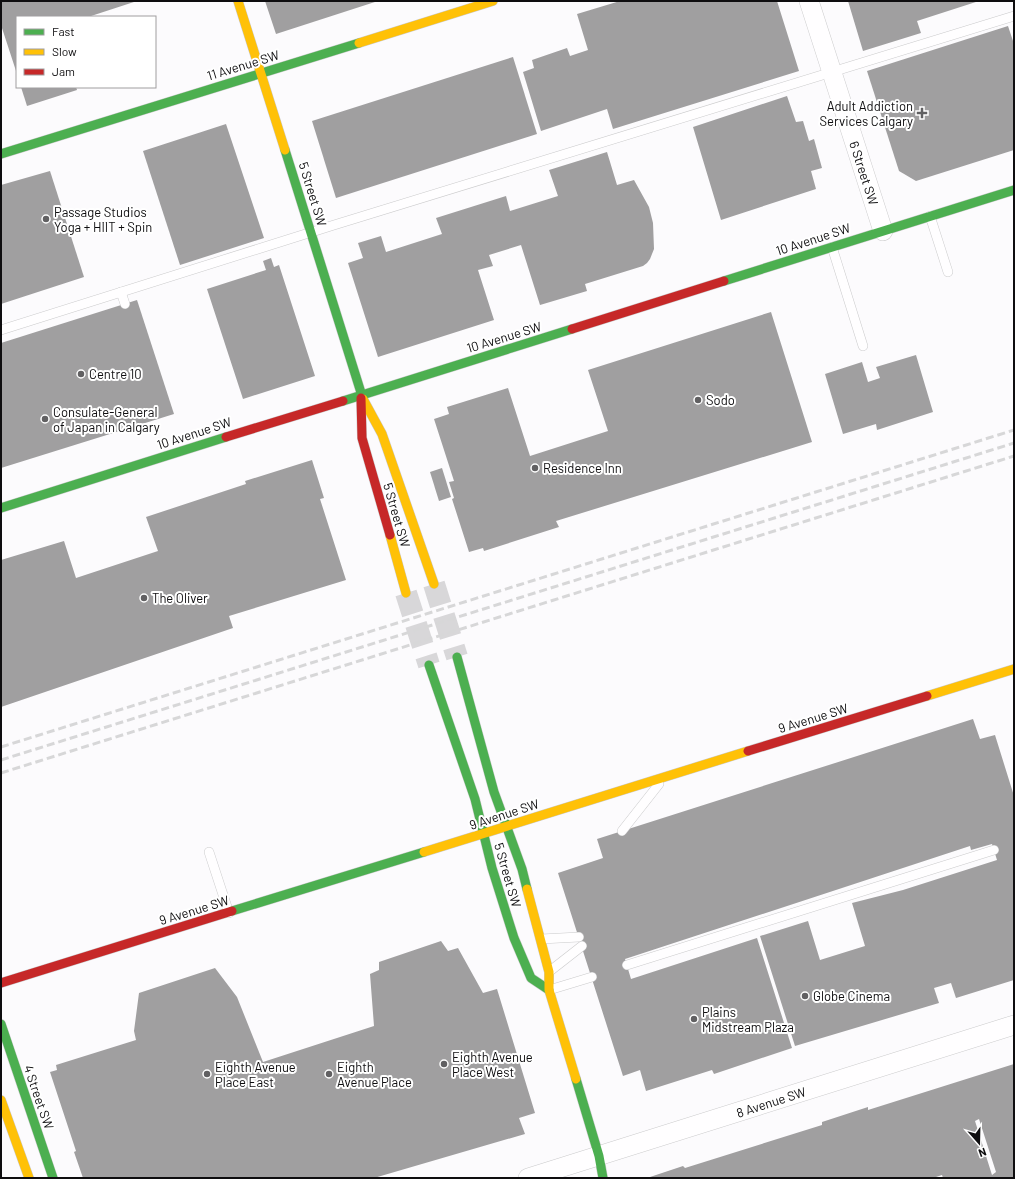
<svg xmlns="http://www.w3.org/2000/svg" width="1015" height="1179" viewBox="0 0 1015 1179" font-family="Barlow,sans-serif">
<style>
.building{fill:#a09fa0;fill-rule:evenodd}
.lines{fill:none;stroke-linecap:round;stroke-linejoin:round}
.secondary-tunnel{stroke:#d8d7d9;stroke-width:22;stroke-dasharray:22 11;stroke-linecap:butt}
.lane-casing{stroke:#cbcbcc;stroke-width:10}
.street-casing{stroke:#cbcbcc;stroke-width:20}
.fast-casing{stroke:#cbcbcc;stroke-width:10}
.slow-casing{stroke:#cbcbcc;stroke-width:10}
.jam-casing{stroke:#cbcbcc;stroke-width:10}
.lane{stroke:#fffeff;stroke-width:9}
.street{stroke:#fffeff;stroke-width:19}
.fast{stroke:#4caf50;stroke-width:9}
.slow{stroke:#ffc107;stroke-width:9}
.jam{stroke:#c62828;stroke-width:9}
.rail{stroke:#d7d7d8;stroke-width:3;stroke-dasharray:8 4;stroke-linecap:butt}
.poi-dot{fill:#616062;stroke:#fff;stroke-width:1.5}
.labels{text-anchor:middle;stroke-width:4;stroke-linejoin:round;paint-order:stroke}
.street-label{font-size:13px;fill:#0e0d0f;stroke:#fff}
.poi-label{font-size:13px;fill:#0e0d0f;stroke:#fff;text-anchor:start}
</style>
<rect width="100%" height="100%" fill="#fcfbfd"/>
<g class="building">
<path d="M 1,1 L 137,1 L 88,17 L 17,17 L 17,74 L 1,25 Z"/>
<path d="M 265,1 L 378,1 L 276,34 Z"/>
<path d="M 620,1 L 777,1 L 799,71 L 613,129 L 607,109 L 541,131 L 523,72 L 534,68 L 532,60 L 567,48 L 570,56 L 588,50 L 577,14 Z"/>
<path d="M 848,1 L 979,1 L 917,21 L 921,33 L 863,51 Z"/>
<path d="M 1008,26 L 1014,44 L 1014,150 L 916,181 L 899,171 L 867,71 Z"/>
<path d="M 513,57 L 537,134 L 336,198 L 312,121 Z"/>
<path d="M 21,87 L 76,87 L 77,90 L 27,106 Z"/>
<path d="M 787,96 L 796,122 L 803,121 L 809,141 L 814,139 L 822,168 L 811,171 L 816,189 L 721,220 L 693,127 Z"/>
<path d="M 226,124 L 264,238 L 180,265 L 143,151 Z"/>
<path d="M 607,152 L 617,185 L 634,180 L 649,207 L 653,223 L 654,249 L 650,259 L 647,263 L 643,266 L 585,284 L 587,291 L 540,305 L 521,245 L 489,255 L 493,266 L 478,270 L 494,320 L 378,357 L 348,263 L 363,258 L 358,243 L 381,236 L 386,252 L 442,234 L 436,218 L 506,196 L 510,211 L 558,196 L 549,170 Z"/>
<path d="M 50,171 L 84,277 L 1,304 L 1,185 Z"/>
<path d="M 271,258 L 274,267 L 279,265 L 315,376 L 243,399 L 207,289 L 266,270 L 263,261 Z"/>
<path d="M 137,300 L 174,414 L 1,468 L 1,343 Z"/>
<path d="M 771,312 L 812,442 L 556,521 L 559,527 L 484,551 L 483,548 L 469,552 L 452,499 L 454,498 L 449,482 L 454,481 L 434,419 L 449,414 L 447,407 L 508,388 L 530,456 L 608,431 L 588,370 Z"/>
<path d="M 916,355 L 933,412 L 877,430 L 876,424 L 843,434 L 825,374 L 862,362 L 868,382 L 880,378 L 876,367 Z"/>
<path d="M 312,460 L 324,498 L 320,499 L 346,580 L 229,616 L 233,628 L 1,707 L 1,560 L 64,541 L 76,578 L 158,551 L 146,517 L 246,484 L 245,481 Z"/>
<path d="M 442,468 L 451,497 L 439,501 L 430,472 Z"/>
<path d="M 973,719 L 980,739 L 995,735 L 1014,796 L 1014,980 L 956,998 L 951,983 L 934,988 L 939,1003 L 795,1046 L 760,936 L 808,921 L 820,960 L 865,946 L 852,903 L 903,890 L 997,860 L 992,844 L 971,850 L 970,846 L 625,959 L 631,979 L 757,938 L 792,1048 L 714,1074 L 712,1070 L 646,1091 L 640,1070 L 623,1076 L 558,873 L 603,858 L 597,839 Z"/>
<path d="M 441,941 L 448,951 L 458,948 L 483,993 L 497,989 L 535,1113 L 519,1118 L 525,1134 L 374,1178 L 83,1178 L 74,1152 L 76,1151 L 50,1072 L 57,1070 L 56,1065 L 136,1040 L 134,1031 L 139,993 L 215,968 L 237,997 L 263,1062 L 374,1026 L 370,974 L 379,970 L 379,962 Z"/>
<path d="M 1014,1064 L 1014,1178 L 943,1178 L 942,1175 L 933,1178 L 647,1178 L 683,1166 L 685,1168 L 822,1125 L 822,1122 L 868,1107 L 868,1110 ZM 979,1119 L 996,1172 L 992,1175 L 975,1121 Z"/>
</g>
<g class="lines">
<g class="secondary-tunnel">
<path d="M 434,584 L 457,657"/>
<path d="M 406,593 L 429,665"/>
</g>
<g class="lane-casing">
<g id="lane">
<path d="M 930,216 L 948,272"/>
<path d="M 832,247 L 863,346"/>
<path d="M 121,292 L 125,304"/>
<path d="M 1,330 L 334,225 L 1014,16"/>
<path d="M 622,831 L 659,784"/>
<path d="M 209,852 L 229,913"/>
<path d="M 541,939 L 579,937"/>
<path d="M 627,965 L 994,850"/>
<path d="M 550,971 L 582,946"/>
<path d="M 549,990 L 592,977"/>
</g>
</g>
<g class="street-casing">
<g id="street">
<path d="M 809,1 L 883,231"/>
<path d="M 528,1178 L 1014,1025"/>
</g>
</g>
<g class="fast-casing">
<g id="fast">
<path d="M 285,150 L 363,399"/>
<path d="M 1,154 L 359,43"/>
<path d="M 724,281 L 1014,190"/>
<path d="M 343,401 L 572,329"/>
<path d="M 1,508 L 226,437"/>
<path d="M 457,657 L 494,792 L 522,869 L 527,889"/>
<path d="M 429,665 L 475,799 L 492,868 L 514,938 L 531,978 L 549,990"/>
<path d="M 232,911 L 424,852"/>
<path d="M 1,1024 L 53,1178"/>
<path d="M 576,1079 L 599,1156 L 603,1178"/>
</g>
</g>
<g class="slow-casing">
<g id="slow">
<path d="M 238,1 L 285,150"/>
<path d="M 359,43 L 493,1"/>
<path d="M 363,399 L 382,434 L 434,584"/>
<path d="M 390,535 L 406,593"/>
<path d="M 927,696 L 1014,669"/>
<path d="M 424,852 L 748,751"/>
<path d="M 527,889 L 549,972 L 549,990 L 576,1079"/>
<path d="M 1,1100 L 29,1178"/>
</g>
</g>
<g class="jam-casing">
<g id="jam">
<path d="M 572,329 L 724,281"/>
<path d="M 361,398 L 362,438 L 390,535"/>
<path d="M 226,437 L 343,401"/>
<path d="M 748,751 L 927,696"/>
<path d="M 1,983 L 232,911"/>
</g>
</g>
<use href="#lane" class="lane"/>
<use href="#street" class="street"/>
<use href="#fast" class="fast"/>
<use href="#slow" class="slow"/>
<use href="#jam" class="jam"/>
<g class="rail">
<path d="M 1,747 L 1014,430"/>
<path d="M 1,760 L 1014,443"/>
<path d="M 1,773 L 1014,456"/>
</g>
</g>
<g class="poi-dot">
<path d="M920 107h4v4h4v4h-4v4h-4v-4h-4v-4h4z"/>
<circle cx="46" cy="219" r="4"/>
<circle cx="81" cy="374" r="4"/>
<circle cx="698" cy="400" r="4"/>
<circle cx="45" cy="419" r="4"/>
<circle cx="535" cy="468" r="4"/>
<circle cx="144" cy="598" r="4"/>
<circle cx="805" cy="996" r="4"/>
<circle cx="694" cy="1019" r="4"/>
<circle cx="444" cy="1064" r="4"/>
<circle cx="207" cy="1074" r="4"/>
<circle cx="329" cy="1074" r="4"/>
</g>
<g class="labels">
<g class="street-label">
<text transform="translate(243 65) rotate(-17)" y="5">11 Avenue SW</text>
<text transform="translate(864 173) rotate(72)" y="5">6 Street SW</text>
<text transform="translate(313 194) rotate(73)" y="5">5 Street SW</text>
<text transform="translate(813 239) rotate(-18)" y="5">10 Avenue SW</text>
<text transform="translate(504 337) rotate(-17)" y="5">10 Avenue SW</text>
<text transform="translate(194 433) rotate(-18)" y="5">10 Avenue SW</text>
<text transform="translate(397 515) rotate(74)" y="5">5 Street SW</text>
<text transform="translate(813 718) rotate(-17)" y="5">9 Avenue SW</text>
<text transform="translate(504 814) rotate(-18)" y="5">9 Avenue SW</text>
<text transform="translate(508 875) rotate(74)" y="5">5 Street SW</text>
<text transform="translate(194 910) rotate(-17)" y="5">9 Avenue SW</text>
<text transform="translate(39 1097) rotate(71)" y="5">4 Street SW</text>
<text transform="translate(771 1102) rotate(-18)" y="5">8 Avenue SW</text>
</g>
<g class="poi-label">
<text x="913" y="111" text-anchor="end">Adult Addiction<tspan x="913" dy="15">Services Calgary</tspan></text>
<text x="54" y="217">Passage Studios<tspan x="54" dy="15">Yoga + HIIT + Spin</tspan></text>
<text x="89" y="379">Centre 10</text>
<text x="706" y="405">Sodo</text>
<text x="53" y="417">Consulate-General<tspan x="53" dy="15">of Japan in Calgary</tspan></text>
<text x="543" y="473">Residence Inn</text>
<text x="152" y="603">The Oliver</text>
<text x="813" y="1001">Globe Cinema</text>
<text x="702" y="1017">Plains<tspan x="702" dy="15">Midstream Plaza</tspan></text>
<text x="452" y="1062">Eighth Avenue<tspan x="452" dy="15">Place West</tspan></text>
<text x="215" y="1072">Eighth Avenue<tspan x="215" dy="15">Place East</tspan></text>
<text x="337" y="1072">Eighth<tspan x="337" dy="15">Avenue Place</tspan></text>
</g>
</g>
<rect width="1015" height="1179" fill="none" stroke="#0e0d0f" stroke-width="4"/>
<rect x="16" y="16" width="140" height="72" fill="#ffffff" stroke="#9f9e9f"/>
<rect x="24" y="29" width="20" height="6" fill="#4caf50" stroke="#9f9e9f"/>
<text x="52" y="36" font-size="12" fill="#0e0d0f">Fast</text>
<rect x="24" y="49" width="20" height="6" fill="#ffc107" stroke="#9f9e9f"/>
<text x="52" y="56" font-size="12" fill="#0e0d0f">Slow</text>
<rect x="24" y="69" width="20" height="6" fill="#c62828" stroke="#9f9e9f"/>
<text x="52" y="76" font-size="12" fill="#0e0d0f">Jam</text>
<g transform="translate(979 1143) rotate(160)" stroke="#ffffff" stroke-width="3" paint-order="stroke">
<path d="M0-3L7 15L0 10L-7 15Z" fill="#0e0d0f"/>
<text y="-6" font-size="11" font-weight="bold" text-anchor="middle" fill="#0e0d0f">N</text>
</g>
</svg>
